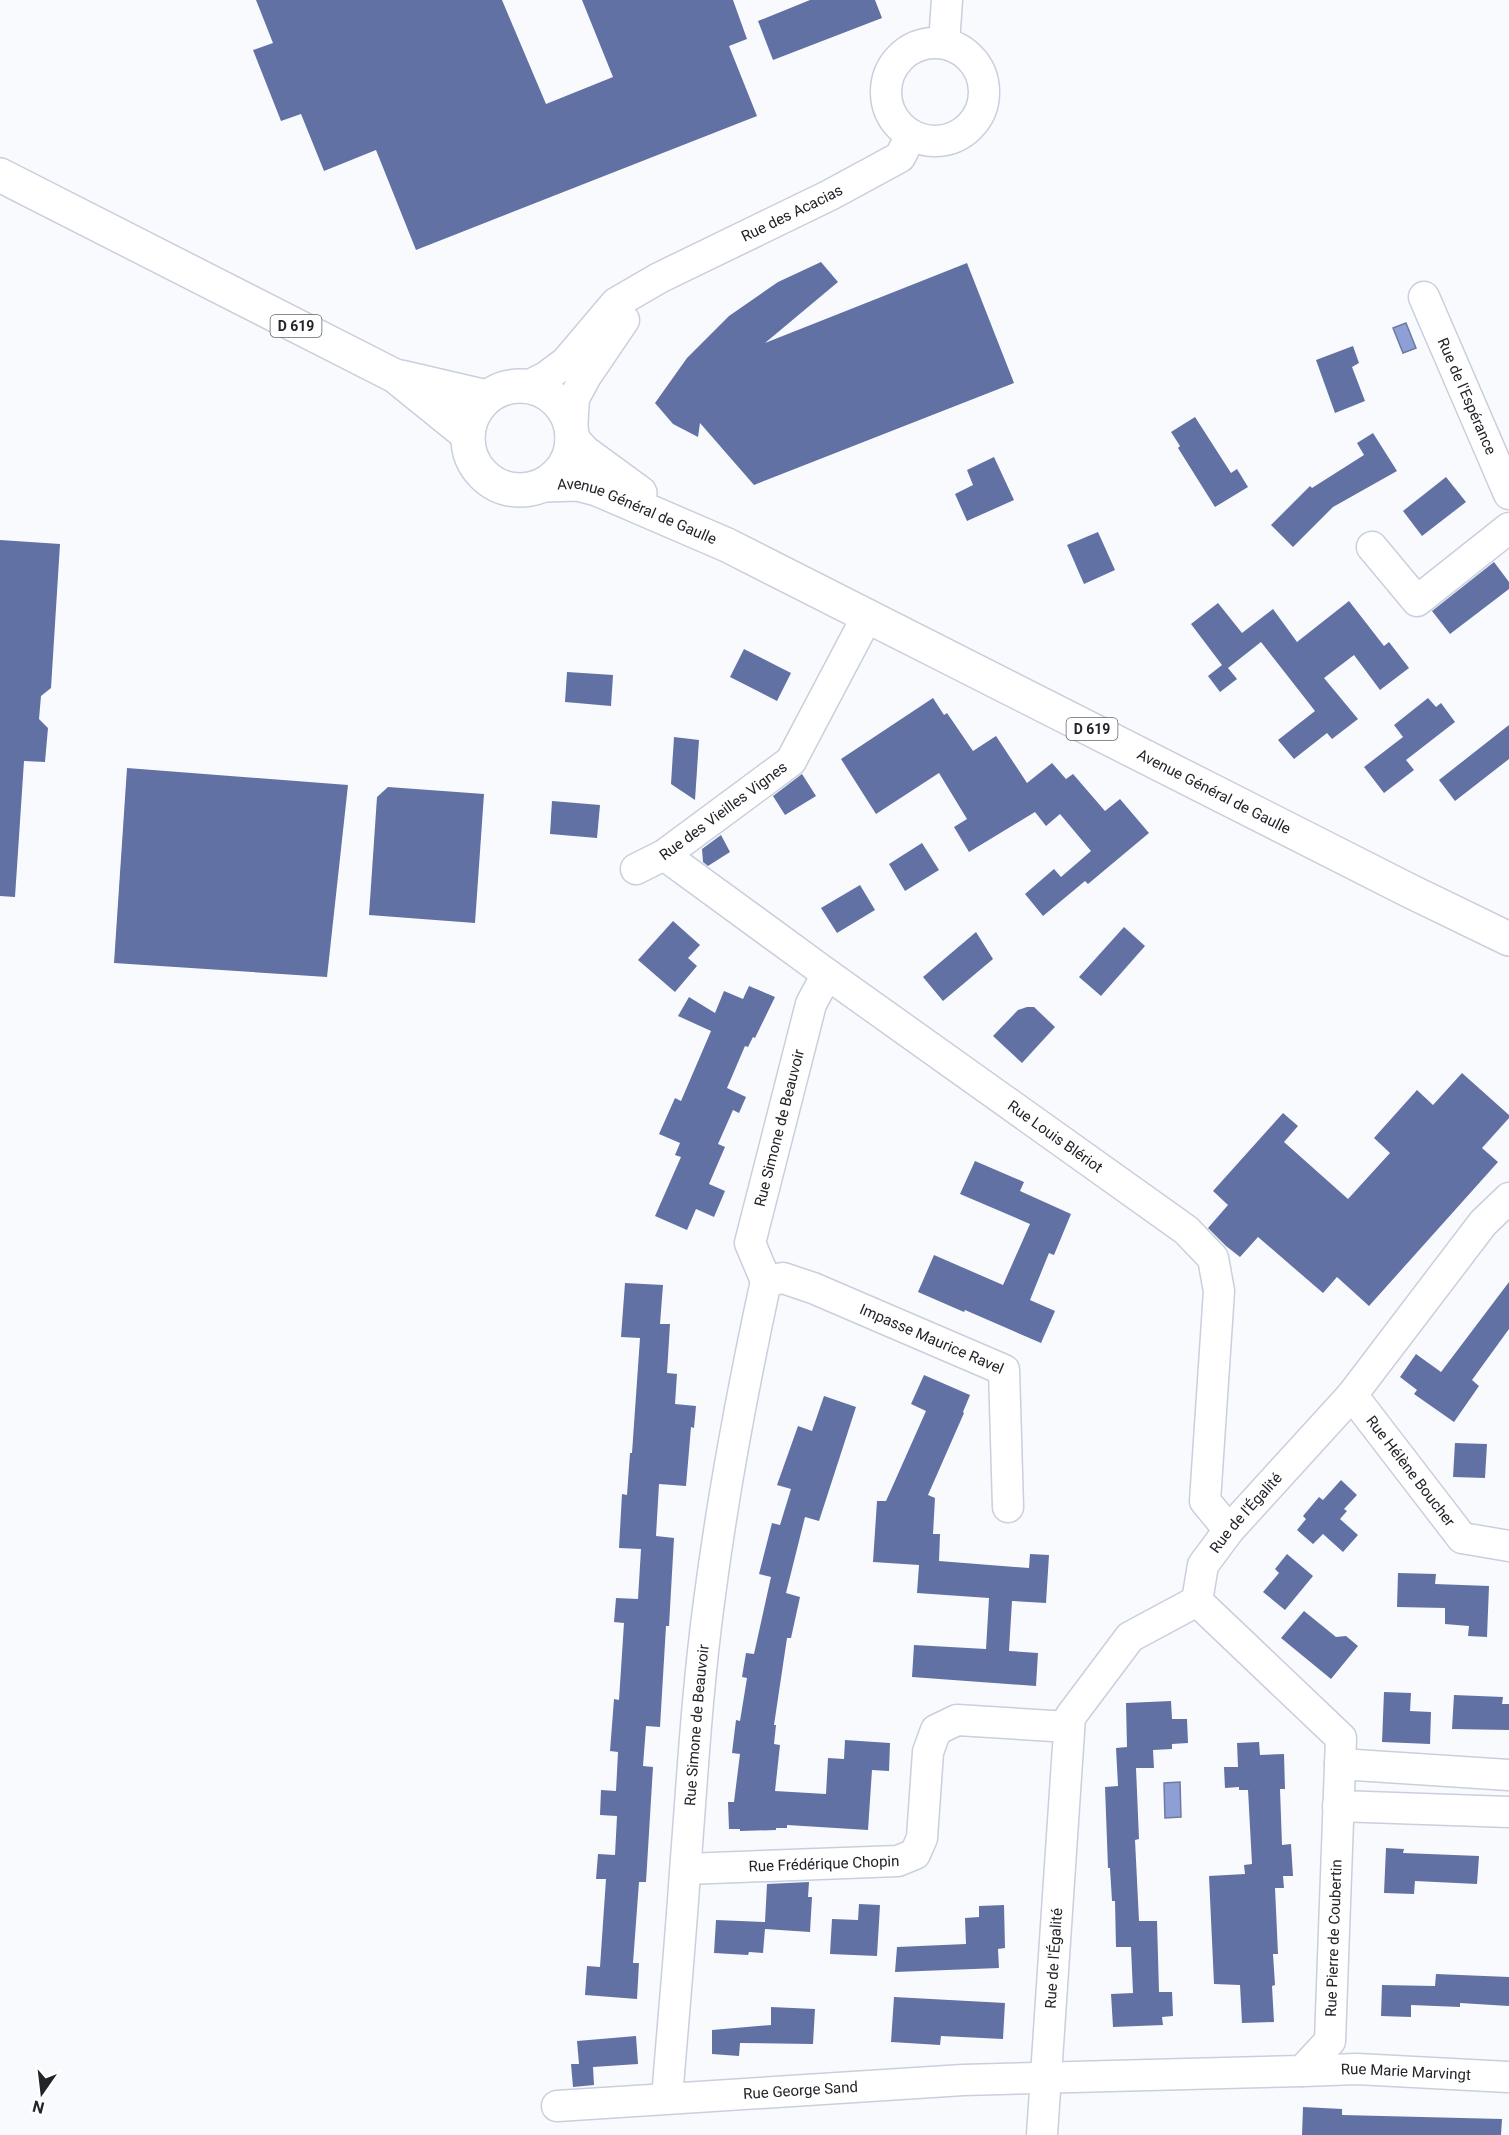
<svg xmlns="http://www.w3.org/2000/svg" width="1509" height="2135" viewBox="0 0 1509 2135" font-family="Roboto,sans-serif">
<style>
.water{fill:#8d9fd4;stroke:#6d7aa1;stroke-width:1.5}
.building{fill:#6271a4}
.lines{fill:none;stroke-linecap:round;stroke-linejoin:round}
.minor-casing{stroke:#cacfdd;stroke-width:33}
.major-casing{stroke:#cacfdd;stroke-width:36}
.minor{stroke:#fff;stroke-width:30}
.major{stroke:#fff;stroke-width:33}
.labels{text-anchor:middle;stroke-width:6;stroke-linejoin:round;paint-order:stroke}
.shield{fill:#fff;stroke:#646669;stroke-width:1.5}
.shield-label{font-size:14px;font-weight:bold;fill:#222429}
.street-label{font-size:15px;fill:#222429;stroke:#fff}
</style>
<rect width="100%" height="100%" fill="#f9fafd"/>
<g class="water">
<path d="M 1406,323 L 1416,348 L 1403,353 L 1393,328 Z"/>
<path d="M 1180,1782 L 1181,1817 L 1165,1818 L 1164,1783 Z"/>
</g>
<g class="building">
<path d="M 256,0 L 502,0 L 546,104 L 613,77 L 582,0 L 733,0 L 747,39 L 729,46 L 757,116 L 416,250 L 376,150 L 324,171 L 301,114 L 281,121 L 253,50 L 273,43 Z"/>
<path d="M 810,0 L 875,0 L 882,18 L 773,60 L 758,21 Z"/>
<path d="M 821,262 L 838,282 L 765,343 L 967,263 L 1014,383 L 754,485 L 700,423 L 698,437 L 673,424 L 655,403 L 687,358 L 729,316 L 778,282 Z"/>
<path d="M 1353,346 L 1359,363 L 1352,367 L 1365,401 L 1335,413 L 1316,360 Z"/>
<path d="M 1195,417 L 1231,473 L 1237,469 L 1248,487 L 1215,507 L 1178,448 L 1180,446 L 1171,432 Z"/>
<path d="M 1373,433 L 1397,471 L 1333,507 L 1293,547 L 1271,525 L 1310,486 L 1312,488 L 1364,455 L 1357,443 Z"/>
<path d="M 994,457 L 1014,500 L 967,521 L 955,494 L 973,485 L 967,470 Z"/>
<path d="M 1446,477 L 1466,502 L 1422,536 L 1403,511 Z"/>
<path d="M 1098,532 L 1115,570 L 1084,584 L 1067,545 Z"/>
<path d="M 0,540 L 60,544 L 51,688 L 41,696 L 39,719 L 48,728 L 45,762 L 24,761 L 15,897 L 0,896 Z"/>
<path d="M 1494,562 L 1509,582 L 1509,589 L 1450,634 L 1432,611 Z"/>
<path d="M 1349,601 L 1384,646 L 1389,642 L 1409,668 L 1380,690 L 1354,655 L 1324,678 L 1358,719 L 1332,739 L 1327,733 L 1294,759 L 1278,740 L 1315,711 L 1261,642 L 1228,668 L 1237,679 L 1220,692 L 1208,676 L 1222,665 L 1191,624 L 1218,603 L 1242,633 L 1273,609 L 1297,642 Z"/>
<path d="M 744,649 L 791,673 L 777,701 L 730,677 Z"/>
<path d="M 567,672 L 613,675 L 611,706 L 565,702 Z"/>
<path d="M 933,698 L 944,715 L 947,713 L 973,751 L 996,736 L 1027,783 L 1052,763 L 1066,779 L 1073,774 L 1105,811 L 1120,799 L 1149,833 L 1088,884 L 1085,881 L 1043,916 L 1025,894 L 1054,869 L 1061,877 L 1091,851 L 1060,814 L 1046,826 L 1035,812 L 969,852 L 954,827 L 967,819 L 939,773 L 876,814 L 841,759 Z"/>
<path d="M 1428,698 L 1436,707 L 1441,703 L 1455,722 L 1406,760 L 1414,770 L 1384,793 L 1364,767 L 1403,737 L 1394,725 Z"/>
<path d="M 1509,725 L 1509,759 L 1455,801 L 1439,780 Z"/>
<path d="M 674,737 L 699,740 L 695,800 L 671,784 Z"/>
<path d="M 127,768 L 348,785 L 327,977 L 114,963 Z"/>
<path d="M 802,774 L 816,796 L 785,815 L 773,796 Z"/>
<path d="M 388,787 L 484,794 L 475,923 L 369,915 L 377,797 Z"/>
<path d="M 552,801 L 600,805 L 597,838 L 550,834 Z"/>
<path d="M 721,835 L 730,852 L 708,866 L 703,862 L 702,849 Z"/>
<path d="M 922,843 L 939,870 L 905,891 L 889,864 Z"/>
<path d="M 860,885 L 875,910 L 837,933 L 821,908 Z"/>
<path d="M 673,921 L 700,945 L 688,958 L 697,966 L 675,992 L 638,960 Z"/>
<path d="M 1124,927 L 1145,946 L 1101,996 L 1079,977 Z"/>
<path d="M 976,932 L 993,959 L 943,1001 L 923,977 Z"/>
<path d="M 749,986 L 775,997 L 755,1038 L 753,1037 L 748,1047 L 745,1046 L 727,1088 L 746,1097 L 739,1113 L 733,1110 L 718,1144 L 725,1147 L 709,1184 L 725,1191 L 714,1217 L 696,1209 L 687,1230 L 655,1216 L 681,1157 L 675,1155 L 680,1143 L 659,1134 L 675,1098 L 681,1101 L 711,1031 L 678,1016 L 689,997 L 715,1013 L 724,991 L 743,999 Z"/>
<path d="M 1027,1007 L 1034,1007 L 1055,1027 L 1022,1063 L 993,1036 L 1018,1010 Z"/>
<path d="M 1462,1073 L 1509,1115 L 1509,1118 L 1482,1148 L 1498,1162 L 1369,1306 L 1337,1277 L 1323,1293 L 1258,1237 L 1240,1257 L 1226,1246 L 1208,1228 L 1228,1205 L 1213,1191 L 1283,1113 L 1298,1126 L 1284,1142 L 1348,1199 L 1390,1153 L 1374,1138 L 1417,1090 L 1433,1105 Z"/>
<path d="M 975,1161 L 1024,1182 L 1020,1191 L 1071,1214 L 1054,1255 L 1049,1253 L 1030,1300 L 1055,1311 L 1041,1343 L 965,1310 L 964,1312 L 918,1292 L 934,1255 L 1003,1285 L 1030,1224 L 960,1194 Z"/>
<path d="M 1509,1282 L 1509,1329 L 1472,1380 L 1479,1386 L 1454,1422 L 1414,1394 L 1417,1390 L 1400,1377 L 1416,1354 L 1441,1372 Z"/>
<path d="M 625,1283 L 663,1285 L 660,1324 L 670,1324 L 667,1373 L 677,1374 L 675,1404 L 696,1406 L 694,1428 L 691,1427 L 686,1486 L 659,1484 L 656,1536 L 674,1538 L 669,1626 L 666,1626 L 660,1727 L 646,1726 L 643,1766 L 653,1767 L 646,1882 L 639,1882 L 633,1963 L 639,1963 L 637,1999 L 585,1995 L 587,1966 L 600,1967 L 606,1879 L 596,1879 L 598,1854 L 615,1855 L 617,1816 L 600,1815 L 601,1790 L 616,1791 L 618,1752 L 610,1751 L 614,1699 L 619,1700 L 624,1623 L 614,1622 L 616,1598 L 638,1599 L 641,1549 L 619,1548 L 622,1494 L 627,1495 L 630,1453 L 632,1453 L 640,1338 L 621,1337 Z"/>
<path d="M 924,1375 L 970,1395 L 963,1412 L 964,1413 L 928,1495 L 935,1498 L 933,1534 L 940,1534 L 939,1561 L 1029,1568 L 1030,1554 L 1049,1555 L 1046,1603 L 1012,1601 L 1009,1651 L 1038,1653 L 1036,1686 L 912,1677 L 914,1645 L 986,1649 L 989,1598 L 917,1593 L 919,1565 L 873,1562 L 877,1501 L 886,1501 L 926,1411 L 911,1404 Z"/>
<path d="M 824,1396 L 856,1407 L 819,1521 L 805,1517 L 786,1593 L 800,1597 L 791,1638 L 787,1638 L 774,1725 L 776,1725 L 774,1744 L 780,1745 L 775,1791 L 826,1794 L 828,1758 L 844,1759 L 845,1740 L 890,1743 L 889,1771 L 872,1770 L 868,1830 L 787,1825 L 787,1828 L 776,1828 L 776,1830 L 740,1831 L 740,1829 L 729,1829 L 728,1802 L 734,1802 L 740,1754 L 732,1753 L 736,1720 L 740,1721 L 747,1678 L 742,1677 L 746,1653 L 754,1654 L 771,1577 L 759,1574 L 772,1523 L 780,1525 L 791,1489 L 777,1485 L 798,1426 L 812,1431 Z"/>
<path d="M 1455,1443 L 1487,1444 L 1485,1478 L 1453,1477 Z"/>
<path d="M 1341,1480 L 1357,1495 L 1344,1509 L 1347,1511 L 1340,1519 L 1358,1535 L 1343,1552 L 1323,1534 L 1313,1544 L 1297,1530 L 1306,1519 L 1303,1516 L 1319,1497 L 1323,1500 Z"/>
<path d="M 1287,1554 L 1313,1576 L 1285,1610 L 1263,1592 L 1279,1573 L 1275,1569 Z"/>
<path d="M 1398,1573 L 1436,1574 L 1435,1584 L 1489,1586 L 1487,1637 L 1468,1636 L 1469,1626 L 1445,1624 L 1445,1608 L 1397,1607 Z"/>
<path d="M 1304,1611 L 1336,1637 L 1346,1636 L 1358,1646 L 1331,1679 L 1281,1638 Z"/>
<path d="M 1384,1692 L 1411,1693 L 1410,1711 L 1431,1712 L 1430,1744 L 1382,1742 Z"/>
<path d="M 1454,1695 L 1503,1697 L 1502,1704 L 1509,1704 L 1509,1730 L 1452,1729 Z"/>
<path d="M 1171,1701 L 1172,1719 L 1187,1719 L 1188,1743 L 1172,1744 L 1172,1749 L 1153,1750 L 1154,1768 L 1136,1768 L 1139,1839 L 1135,1840 L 1139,1921 L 1157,1921 L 1159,1992 L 1172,1992 L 1173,2016 L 1162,2017 L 1163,2025 L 1113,2027 L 1111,1994 L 1133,1993 L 1131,1947 L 1116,1947 L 1115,1901 L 1112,1901 L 1110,1868 L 1108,1868 L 1105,1787 L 1118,1786 L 1116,1748 L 1127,1747 L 1126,1703 Z"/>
<path d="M 1259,1742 L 1260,1755 L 1284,1754 L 1285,1789 L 1280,1789 L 1282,1845 L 1291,1844 L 1293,1876 L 1283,1876 L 1284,1888 L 1275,1888 L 1278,1954 L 1273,1954 L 1275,1985 L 1272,1986 L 1274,2022 L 1242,2023 L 1240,1985 L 1214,1984 L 1209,1876 L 1245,1874 L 1244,1865 L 1252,1864 L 1248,1790 L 1239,1790 L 1239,1787 L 1225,1788 L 1224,1767 L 1238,1767 L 1237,1743 Z"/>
<path d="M 1386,1848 L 1404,1849 L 1403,1853 L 1479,1856 L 1477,1884 L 1415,1881 L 1414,1894 L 1384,1893 Z"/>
<path d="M 809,1882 L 808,1897 L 812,1897 L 810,1932 L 765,1929 L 763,1953 L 749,1952 L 748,1955 L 714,1953 L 716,1920 L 765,1922 L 767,1884 Z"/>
<path d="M 859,1904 L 880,1905 L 877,1956 L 830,1954 L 832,1919 L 858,1920 Z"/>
<path d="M 1004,1905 L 1005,1948 L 998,1949 L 999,1968 L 895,1972 L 897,1947 L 966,1944 L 965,1918 L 979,1917 L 979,1906 Z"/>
<path d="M 1436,1974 L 1509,1977 L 1509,2006 L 1460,2003 L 1460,2007 L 1411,2005 L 1411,2017 L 1381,2016 L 1382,1985 L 1435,1986 Z"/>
<path d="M 894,1997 L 1005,2003 L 1003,2039 L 941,2036 L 940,2045 L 891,2042 Z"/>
<path d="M 771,2007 L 815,2009 L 813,2044 L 740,2043 L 739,2056 L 712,2054 L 712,2030 L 771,2025 Z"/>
<path d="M 636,2036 L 638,2064 L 593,2067 L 594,2085 L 573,2087 L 571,2064 L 579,2064 L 577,2041 Z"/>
<path d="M 1303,2107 L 1342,2109 L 1342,2115 L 1502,2119 L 1501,2135 L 1302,2135 Z"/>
</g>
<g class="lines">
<g class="minor-casing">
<g id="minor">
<path d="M 944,43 L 947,0"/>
<circle cx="935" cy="92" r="49"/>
<path id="s1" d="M 1424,297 L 1509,494"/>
<path id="s2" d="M 528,386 L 546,377 L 566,362 L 616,303 L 659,278 L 830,195 L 900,157 L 911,135"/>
<path d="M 572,430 L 574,398 L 586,376 L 624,320"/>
<path d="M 1372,547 L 1417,601 L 1509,528"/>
<path id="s3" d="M 664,855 L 827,974 L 1186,1230 L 1213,1258 L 1219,1291 L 1205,1501 L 1229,1530"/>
<path id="s4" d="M 636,869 L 664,855 L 791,761 L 868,615"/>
<path id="s5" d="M 766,1281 L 783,1278 L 813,1288 L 1004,1370 L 1008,1507"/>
<path id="s6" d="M 766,1281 L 750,1243 L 811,1004 L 827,974"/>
<path id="s7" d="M 1352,1395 L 1462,1538 L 1509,1546"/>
<path d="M 1340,1764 L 1509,1775"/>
<path d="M 1338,1806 L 1509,1812"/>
<path id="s8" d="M 686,1869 L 898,1861 L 915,1854 L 922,1838 L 928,1752 L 936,1730 L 957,1720 L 1069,1727"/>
<path id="s9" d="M 1302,2071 L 1357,2069 L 1508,2077"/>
<path id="s10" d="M 667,2098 C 673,2023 680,1947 685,1872 C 692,1782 697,1691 709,1602 C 723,1494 743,1387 766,1281"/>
<path id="s11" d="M 557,2106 L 963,2080 L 1302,2071 L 1330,2041 L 1341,1738 L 1197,1601"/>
<path id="s12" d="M 1042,2135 L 1070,1717 L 1130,1637 L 1197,1601 L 1203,1565 L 1229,1530 L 1352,1395 L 1483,1223 L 1509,1198"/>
</g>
</g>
<g class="major-casing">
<g id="major">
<path d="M 0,175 L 395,376 L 468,435"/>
<path d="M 401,377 L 487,397"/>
<circle cx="520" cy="438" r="52"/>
<path d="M 572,439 L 584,452 L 640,493"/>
<path id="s13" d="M 544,485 L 578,484 L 597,489 L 727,545 L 1410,891 L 1509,939"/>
</g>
</g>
<use href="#minor" class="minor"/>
<use href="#major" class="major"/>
</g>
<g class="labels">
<g class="shield">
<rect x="270.5" y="315" width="51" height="22" rx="4.5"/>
<rect x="1066.5" y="718" width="51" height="22" rx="4.5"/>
</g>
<g class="shield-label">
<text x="296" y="331">D 619</text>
<text x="1092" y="734">D 619</text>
</g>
<g class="street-label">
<text dy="5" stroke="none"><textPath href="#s2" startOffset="320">Rue des Acacias</textPath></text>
<text dy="5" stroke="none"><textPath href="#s1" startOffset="108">Rue de l'Espérance</textPath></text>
<text dy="5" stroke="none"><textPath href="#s13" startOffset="98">Avenue Général de Gaulle</textPath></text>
<text dy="5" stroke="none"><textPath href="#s13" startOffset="741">Avenue Général de Gaulle</textPath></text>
<text dy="5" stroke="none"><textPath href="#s4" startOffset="105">Rue des Vieilles Vignes</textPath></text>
<text dy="5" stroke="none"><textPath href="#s6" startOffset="160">Rue Simone de Beauvoir</textPath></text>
<text dy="5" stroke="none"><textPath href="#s3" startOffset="482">Rue Louis Blériot</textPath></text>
<text dy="5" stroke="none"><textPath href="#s5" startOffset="178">Impasse Maurice Ravel</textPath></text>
<text dy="5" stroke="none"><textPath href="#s7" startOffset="96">Rue Hélène Boucher</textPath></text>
<text dy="5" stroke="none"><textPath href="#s12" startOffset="699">Rue de l'Égalité</textPath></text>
<text dy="5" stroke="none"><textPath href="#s10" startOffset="374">Rue Simone de Beauvoir</textPath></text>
<text dy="5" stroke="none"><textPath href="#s8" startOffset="138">Rue Frédérique Chopin</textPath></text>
<text dy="5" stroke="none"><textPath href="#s11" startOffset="890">Rue Pierre de Coubertin</textPath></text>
<text dy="5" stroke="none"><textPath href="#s12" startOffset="177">Rue de l'Égalité</textPath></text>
<text dy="5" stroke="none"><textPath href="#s9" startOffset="104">Rue Marie Marvingt</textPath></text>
<text dy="5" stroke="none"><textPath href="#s11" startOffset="244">Rue George Sand</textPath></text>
</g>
</g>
<g transform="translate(42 2093) rotate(194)" stroke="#ffffff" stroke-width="4.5" paint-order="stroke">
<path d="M0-4.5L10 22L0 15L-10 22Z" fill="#222429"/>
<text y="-9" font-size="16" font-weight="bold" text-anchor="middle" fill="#222429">N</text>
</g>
</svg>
